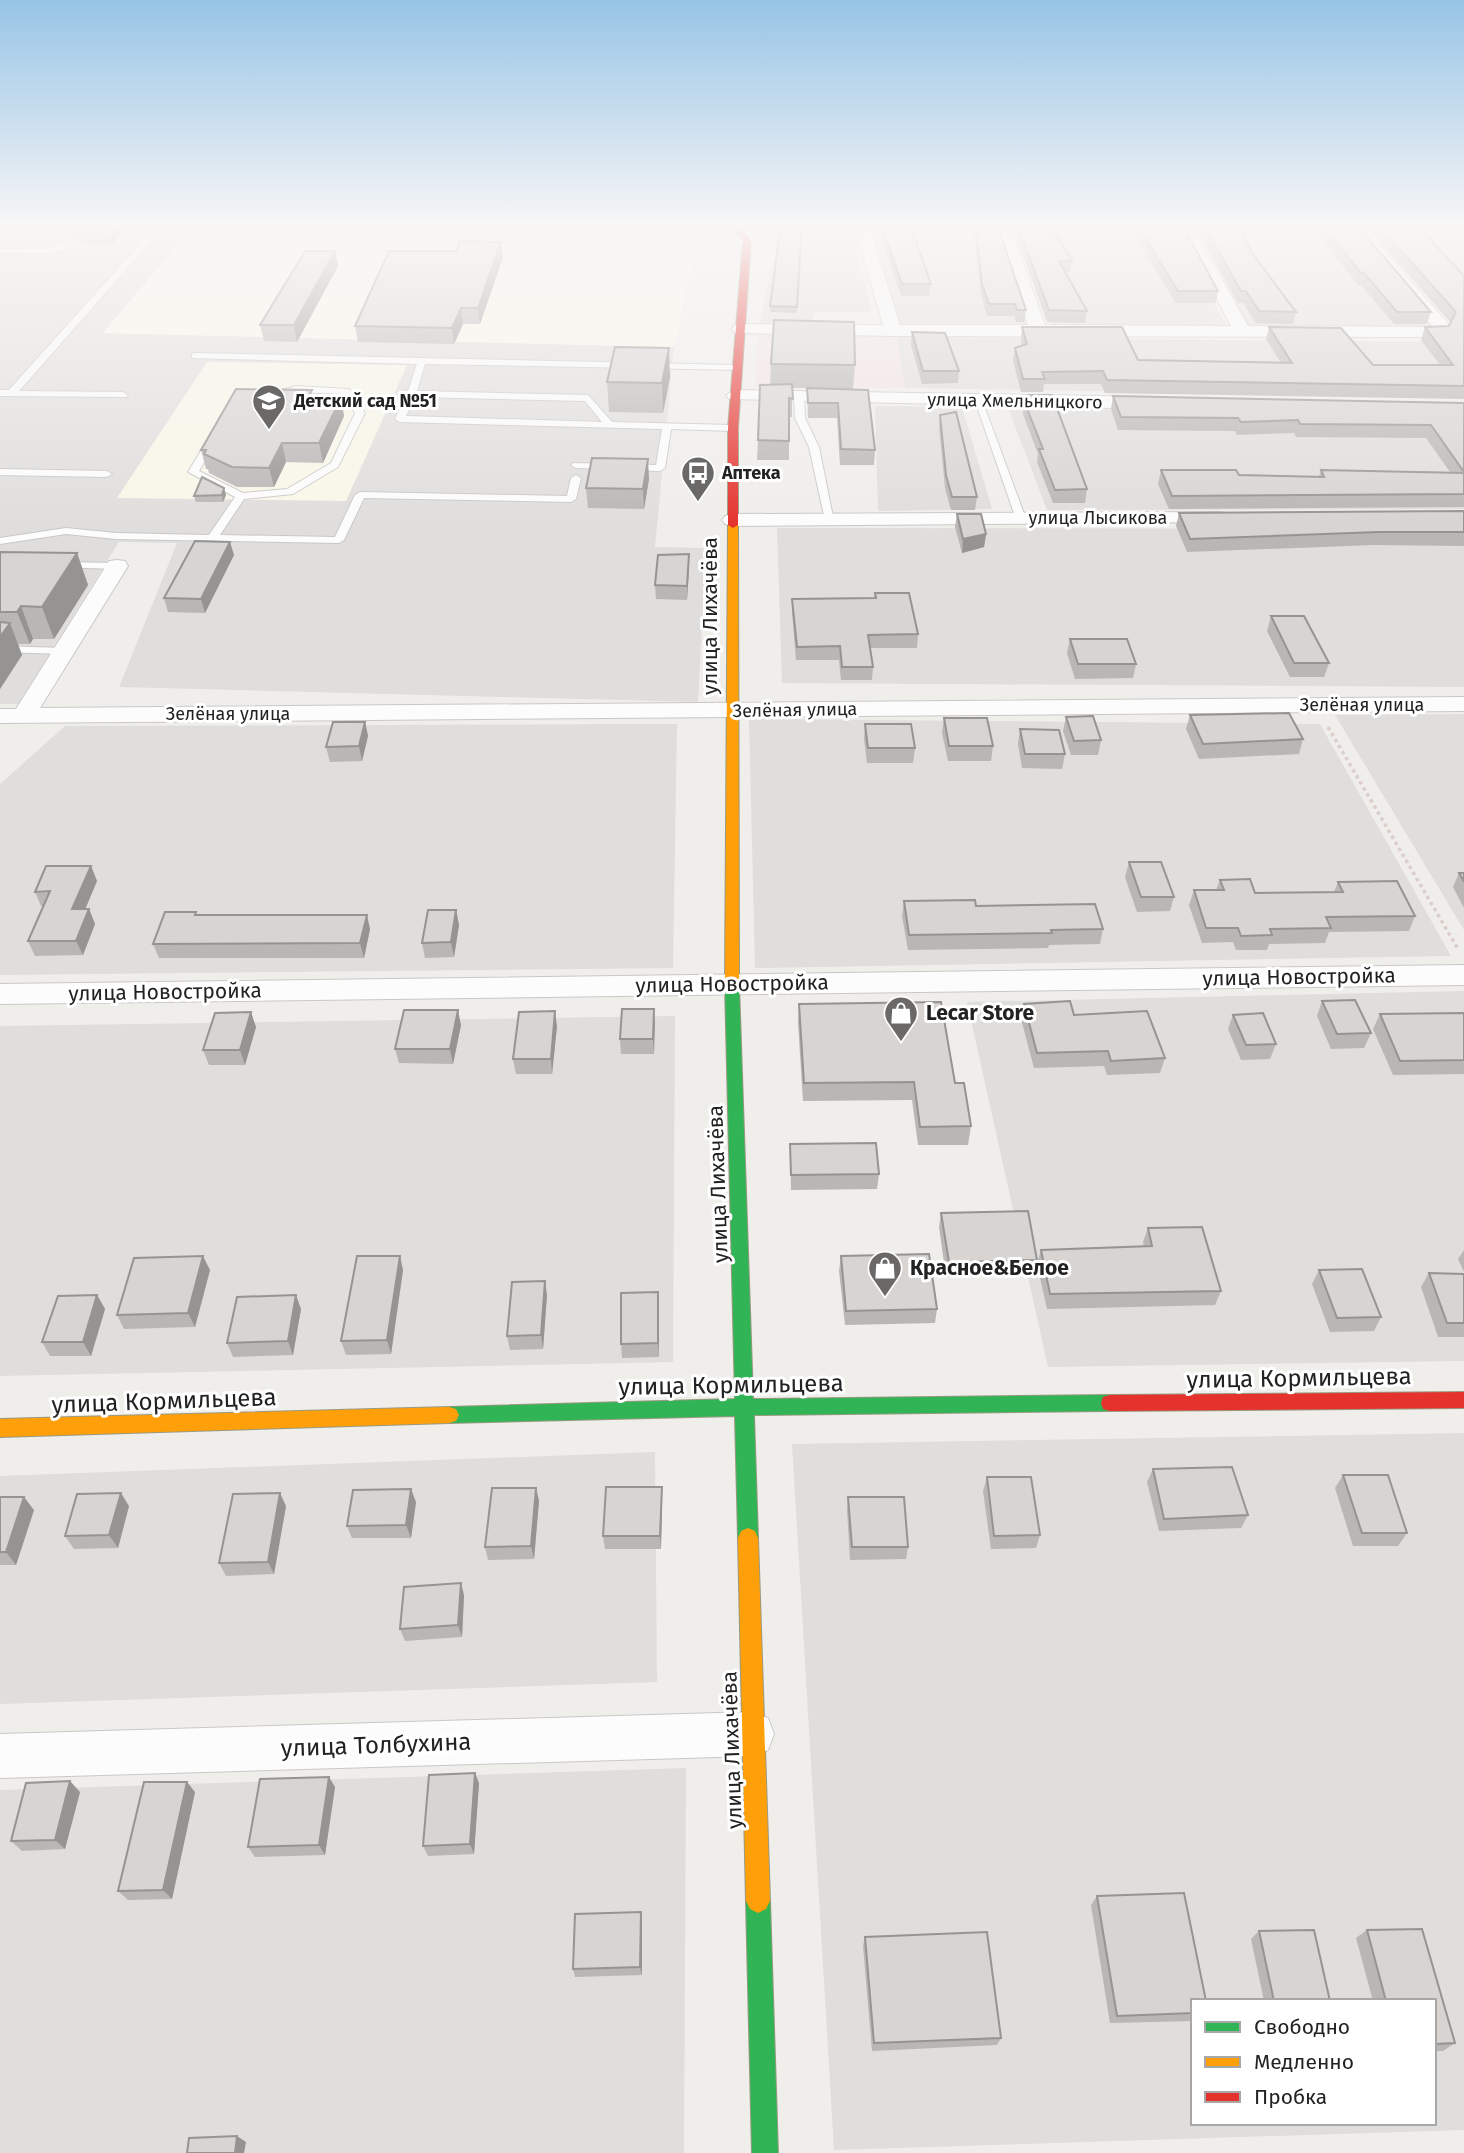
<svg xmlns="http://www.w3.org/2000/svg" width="1464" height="2153" viewBox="0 0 1464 2153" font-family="'Fira Sans',sans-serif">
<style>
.residential{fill:#dfdedc;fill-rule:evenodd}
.commercial{fill:#f1e3e1}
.education{fill:#f8f7e8}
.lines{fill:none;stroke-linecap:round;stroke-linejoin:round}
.lane-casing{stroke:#c9c8c7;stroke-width:2}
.street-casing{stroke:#c9c8c7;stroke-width:2}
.fast-casing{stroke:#999a82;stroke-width:2}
.slow-casing{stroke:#999a82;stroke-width:2}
.jam-casing{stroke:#999a82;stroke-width:2}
.path{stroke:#dccecd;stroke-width:3.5;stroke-dasharray:3.5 3.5;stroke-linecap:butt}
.lane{fill:#fdfcfc;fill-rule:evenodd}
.street{fill:#fdfcfc;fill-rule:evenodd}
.fast{fill:#30b455;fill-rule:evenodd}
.slow{fill:#ff9f0a;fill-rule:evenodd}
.jam{fill:#e5322d;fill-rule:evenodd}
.wall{fill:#b9b6b5}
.shaded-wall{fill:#969493}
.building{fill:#d7d4d2;stroke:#969493;stroke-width:2}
.labels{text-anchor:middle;stroke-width:6;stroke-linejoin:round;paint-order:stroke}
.far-poi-label{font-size:18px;font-weight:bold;fill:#222;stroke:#fff;text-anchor:start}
.far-street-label{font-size:18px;fill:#222;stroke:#fff}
.street-label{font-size:21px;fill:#222;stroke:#fff}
.poi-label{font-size:21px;font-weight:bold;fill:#222;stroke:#fff;text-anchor:start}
.near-street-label{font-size:24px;fill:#222;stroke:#fff}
</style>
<rect width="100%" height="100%" fill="#f0eeeb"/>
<g class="residential">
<path d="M 0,224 L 195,224 L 104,333 L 674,347 L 655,547 L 706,548 L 698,702 L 119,687 L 177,543 L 119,542 L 18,704 L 0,704 Z"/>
<path d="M 780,224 L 850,224 L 872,312 L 815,312 L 812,324 L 760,323 Z"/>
<path d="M 866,224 L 993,224 L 1029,326 L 897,327 Z"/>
<path d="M 1013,224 L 1170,224 L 1227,326 L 1052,324 Z"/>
<path d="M 1189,224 L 1341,224 L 1429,331 L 1247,329 Z"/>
<path d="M 1371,224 L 1464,224 L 1464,332 Z"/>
<path d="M 897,337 L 1464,342 L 1464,397 L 905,388 Z"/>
<path d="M 875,406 L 962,407 L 992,509 L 878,511 Z"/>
<path d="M 1008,408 L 1464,415 L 1464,509 L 1047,510 Z"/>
<path d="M 777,528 L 1464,529 L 1464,687 L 782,683 Z"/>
<path d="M 1464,714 L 1464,930 L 1335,715 Z"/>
<path d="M 749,719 L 1320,724 L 1451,956 L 755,968 Z"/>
<path d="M 677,724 L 673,968 L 0,975 L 0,784 L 65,726 Z"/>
<path d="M 1464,991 L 1464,1361 L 1048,1367 L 967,1002 Z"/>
<path d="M 675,1016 L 673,1362 L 0,1376 L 0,1026 Z"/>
<path d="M 1464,1433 L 1464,2130 L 834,2150 L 792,1444 ZM 1193,2001 L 1434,2001 L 1434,2123 L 1193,2123 Z"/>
<path d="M 655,1452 L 657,1682 L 0,1704 L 0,1476 Z"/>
<path d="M 686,1768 L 684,2153 L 0,2153 L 0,1790 Z"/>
</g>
<path class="commercial" d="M 758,335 L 897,337 L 905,388 L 755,387 Z"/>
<g class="education">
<path d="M 195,224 L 391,224 L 700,230 L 674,347 L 103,333 Z"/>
<path d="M 207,362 L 407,365 L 346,501 L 117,498 Z"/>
</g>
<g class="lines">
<g class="lane-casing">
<g id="lane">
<path d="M 91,224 L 99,224 C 67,259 43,253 0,253 L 0,249 L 45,249 L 71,242 Z"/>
<path d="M 158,224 L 166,224 L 19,391 L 123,392 L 128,395 L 126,397 L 0,396 L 0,390 L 9,390 Z"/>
<path d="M 195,353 L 736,365 L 740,368 L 739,370 L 425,364 L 417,391 L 588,395 L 612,422 L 733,425 L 738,428 L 733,431 L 671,429 L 665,468 L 660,471 L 576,468 L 571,465 L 573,463 L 656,465 L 662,429 L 400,422 L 395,419 L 407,394 L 417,364 L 192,358 L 192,354 ZM 415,397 L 585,401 L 602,422 L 406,416 Z"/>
<path d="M 296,386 L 349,389 L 365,413 L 338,467 L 293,494 L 244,499 L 220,535 L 335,537 L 355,495 L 360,492 L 567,496 L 571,478 L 576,475 L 581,478 L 576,499 L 571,502 L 364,498 L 344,540 L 339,543 L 116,539 L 66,534 L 0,544 L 0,538 L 66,528 L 116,533 L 209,535 L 235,497 L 188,472 L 210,436 L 218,438 L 199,471 L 243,493 L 287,489 L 331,463 L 355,413 L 343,394 L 296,392 L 274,397 L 269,394 Z"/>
<path d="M 799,393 L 804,396 L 805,418 L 819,447 L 834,522 L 825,520 L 809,447 L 795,418 L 794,396 Z"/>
<path d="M 974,398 L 982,400 L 1026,519 L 1025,521 L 1016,519 Z"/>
<path d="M 0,469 L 107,471 L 112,474 L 107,477 L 0,475 Z"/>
<path d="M 60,562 L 117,563 L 122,566 L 117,569 L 56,567 L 56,563 Z"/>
<path d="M 0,646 L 63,648 L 69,651 L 63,654 L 0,652 Z"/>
</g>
</g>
<g class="street-casing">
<g id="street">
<path d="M 745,224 L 759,224 L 752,243 L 742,243 L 739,240 Z"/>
<path d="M 854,224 L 868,224 L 900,325 L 1028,325 L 995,224 L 1009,224 L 1045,325 L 1231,326 L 1177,224 L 1191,224 L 1248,326 L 1433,327 L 1346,224 L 1361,224 L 1450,326 L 1445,336 L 1439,337 L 893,336 L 734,333 L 732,329 L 734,325 L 740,324 L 883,325 Z"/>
<path d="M 735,390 L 1155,397 L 1164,403 L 1155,409 L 729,399 L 726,395 Z"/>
<path d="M 1221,512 L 1228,514 L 1231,518 L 1228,522 L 732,526 L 725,524 L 722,520 L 725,516 L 732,514 Z"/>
<path d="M 117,560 L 125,561 L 128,566 L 40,708 L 1464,697 L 1464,711 L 0,723 L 0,709 L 16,709 L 106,566 L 109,561 Z"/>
<path d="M 1464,965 L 1464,985 L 0,1004 L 0,984 Z"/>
<path d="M 752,1712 L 768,1718 L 774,1734 L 768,1750 L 752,1756 L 0,1778 L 0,1734 Z"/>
</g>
</g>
<g class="fast-casing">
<g id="fast">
<path d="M 732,980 L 739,985 L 753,1399 L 1110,1395 L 1117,1397 L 1119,1403 L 1117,1409 L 1110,1411 L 754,1415 L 758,1538 L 755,1545 L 748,1548 L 741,1545 L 738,1538 L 735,1416 L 449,1423 L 442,1421 L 439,1415 L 442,1409 L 449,1407 L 735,1399 L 725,985 Z"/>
<path d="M 758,1889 L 766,1893 L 770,1901 L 778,2153 L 752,2153 L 746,1901 L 750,1893 Z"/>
</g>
</g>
<g class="slow-casing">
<g id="slow">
<path d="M 733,522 L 738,525 L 739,985 L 732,990 L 725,985 L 728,525 Z"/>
<path d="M 449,1407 L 456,1409 L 459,1415 L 456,1421 L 449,1423 L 0,1437 L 0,1419 Z"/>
<path d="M 748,1528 L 755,1531 L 758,1538 L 770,1901 L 766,1909 L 758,1913 L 750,1909 L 746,1901 L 738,1538 L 741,1531 Z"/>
</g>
</g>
<g class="jam-casing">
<g id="jam">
<path d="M 723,224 L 739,226 L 751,240 L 738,428 L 738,525 L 733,528 L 728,525 L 728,428 L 743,240 L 733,230 Z"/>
<path d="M 1464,1392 L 1464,1408 L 1110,1411 L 1103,1409 L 1101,1403 L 1103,1397 L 1110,1395 Z"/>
</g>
</g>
<path class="path" d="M 1328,727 L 1458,949"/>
<use href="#lane" class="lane"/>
<use href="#street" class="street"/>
<use href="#fast" class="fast"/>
<use href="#slow" class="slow"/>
<use href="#jam" class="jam"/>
</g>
<g class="wall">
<path d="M 73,224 L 129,224 L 112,245 L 79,244 Z"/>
<path d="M 802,224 L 797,313 L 770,312 L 770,306 Z"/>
<path d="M 881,224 L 910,224 L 931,284 L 929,296 L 901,296 L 880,234 Z"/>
<path d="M 973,224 L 997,224 L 1026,310 L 1024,322 L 1016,322 L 1014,316 L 987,316 L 981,295 Z"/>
<path d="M 1012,224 L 1050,224 L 1072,261 L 1070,272 L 1066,272 L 1087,311 L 1085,323 L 1047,322 Z"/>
<path d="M 1127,224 L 1182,224 L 1218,291 L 1216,303 L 1176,303 Z"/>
<path d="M 1194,224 L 1237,224 L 1252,253 L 1296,312 L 1293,324 L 1256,323 L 1243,303 L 1238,303 Z"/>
<path d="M 1310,224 L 1356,224 L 1431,312 L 1427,324 L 1394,324 L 1361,285 L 1358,285 Z"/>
<path d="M 1364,224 L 1416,224 L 1464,276 L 1464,399 L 1105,393 L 1101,384 L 1044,384 L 1043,392 L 1021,392 L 1013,360 L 1015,348 L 1022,345 L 1021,339 L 1022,327 L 1138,360 L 1281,363 L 1266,339 L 1269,327 L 1373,365 L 1440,365 L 1421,340 L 1425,327 L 1449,326 L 1451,323 Z"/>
<path d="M 501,242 L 503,257 L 480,324 L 463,324 L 454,344 L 358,342 L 355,326 L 456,251 Z"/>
<path d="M 335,251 L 338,266 L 297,342 L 264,341 L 260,325 Z"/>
<path d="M 912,332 L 959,371 L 958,383 L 922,384 L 911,345 Z"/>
<path d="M 771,364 L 855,365 L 853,389 L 868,390 L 875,450 L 874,465 L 840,465 L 837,418 L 808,418 L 807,388 L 792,388 L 792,417 L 789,417 L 789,460 L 757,460 L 758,440 L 770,384 Z"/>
<path d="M 670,377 L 663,413 L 609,412 L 607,382 Z"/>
<path d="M 1027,395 L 1087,489 L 1085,503 L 1053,503 L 1037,462 L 1038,454 L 1023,414 L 1024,401 L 1026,401 Z"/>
<path d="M 1113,396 L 1464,403 L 1464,507 L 1169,509 L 1158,484 L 1161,470 L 1239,475 L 1319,476 L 1321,470 L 1450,472 L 1426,438 L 1296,437 L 1294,433 L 1237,435 L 1235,431 L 1118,430 L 1111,409 Z"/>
<path d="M 314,397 L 341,398 L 344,416 L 323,463 L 286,462 L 274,487 L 237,487 L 209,473 L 208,469 L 206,469 L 201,450 Z"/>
<path d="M 940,415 L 977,497 L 975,510 L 951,510 L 945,488 L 939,428 Z"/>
<path d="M 649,479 L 644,509 L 588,508 L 586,488 Z"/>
<path d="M 226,495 L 223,502 L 196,502 L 194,496 Z"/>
<path d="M 1464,511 L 1464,546 L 1374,545 L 1187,552 L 1176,526 L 1179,513 Z"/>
<path d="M 957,514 L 986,534 L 984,547 L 962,553 L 955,527 Z"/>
<path d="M 0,552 L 77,553 L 88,585 L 54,639 L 33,639 L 30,644 L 18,644 L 22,655 L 0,689 Z"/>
<path d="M 689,554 L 687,600 L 656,599 L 655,585 Z"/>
<path d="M 234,555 L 205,613 L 168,612 L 164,598 Z"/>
<path d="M 875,593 L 918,634 L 917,648 L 870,648 L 873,667 L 872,680 L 841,680 L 839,660 L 796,660 L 792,612 L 792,599 L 874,598 Z"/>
<path d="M 1271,616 L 1329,663 L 1324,677 L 1290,677 L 1267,631 Z"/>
<path d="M 1070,639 L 1136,664 L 1133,678 L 1075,679 L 1067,653 Z"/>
<path d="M 1190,715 L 1303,739 L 1299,754 L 1199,759 L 1186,729 Z"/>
<path d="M 1066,717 L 1101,740 L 1098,755 L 1071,755 L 1063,731 Z"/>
<path d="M 944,718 L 993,746 L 991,761 L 948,761 L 942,733 Z"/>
<path d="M 365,722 L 368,736 L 362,761 L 330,762 L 326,747 Z"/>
<path d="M 865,724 L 915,748 L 913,763 L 867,763 L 864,739 Z"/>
<path d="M 1020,729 L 1065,754 L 1062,769 L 1022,768 L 1018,744 Z"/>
<path d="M 1129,862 L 1174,897 L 1170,911 L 1137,912 L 1125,877 Z"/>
<path d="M 91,866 L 97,881 L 85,909 L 89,909 L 95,924 L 83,955 L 35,956 L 28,941 L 43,906 L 41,906 L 35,892 Z"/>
<path d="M 1459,873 L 1464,873 L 1464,908 L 1453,887 Z"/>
<path d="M 1220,880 L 1255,893 L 1334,892 L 1338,882 L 1415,916 L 1409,931 L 1329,932 L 1325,943 L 1269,944 L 1267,950 L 1236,950 L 1233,942 L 1202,943 L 1189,905 L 1194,890 L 1216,890 Z"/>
<path d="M 904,901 L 976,906 L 1103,929 L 1100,944 L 1049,945 L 1048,948 L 908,950 L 902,916 Z"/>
<path d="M 456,910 L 459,925 L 454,957 L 425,958 L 422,943 Z"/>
<path d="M 197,915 L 370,929 L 364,958 L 159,958 L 153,944 Z"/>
<path d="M 1322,1001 L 1371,1033 L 1364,1048 L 1331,1049 L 1317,1016 Z"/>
<path d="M 799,1004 L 955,1083 L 971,1126 L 968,1145 L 918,1145 L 912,1100 L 803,1101 L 798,1023 Z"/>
<path d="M 1024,1004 L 1074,1015 L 1165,1058 L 1160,1073 L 1107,1075 L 1104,1066 L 1034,1068 L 1021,1019 Z"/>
<path d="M 654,1009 L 654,1054 L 621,1054 L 620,1039 Z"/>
<path d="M 1464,1013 L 1464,1074 L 1393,1075 L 1373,1029 L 1380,1014 Z"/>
<path d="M 1233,1015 L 1276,1044 L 1270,1059 L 1241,1060 L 1228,1029 Z"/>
<path d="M 461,1025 L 453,1064 L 399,1063 L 395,1049 Z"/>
<path d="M 557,1026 L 552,1074 L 516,1074 L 513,1059 Z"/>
<path d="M 256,1027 L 245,1065 L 209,1065 L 203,1050 Z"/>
<path d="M 790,1144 L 879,1174 L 877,1189 L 791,1190 Z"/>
<path d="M 941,1213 L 1037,1260 L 1034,1274 L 946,1277 L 939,1227 Z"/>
<path d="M 1148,1228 L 1221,1291 L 1215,1305 L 1047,1309 L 1037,1264 L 1041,1250 L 1144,1247 L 1143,1242 Z"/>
<path d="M 1464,1250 L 1464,1272 L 1458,1259 Z"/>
<path d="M 841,1256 L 937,1309 L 935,1323 L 845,1325 L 839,1271 Z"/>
<path d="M 210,1270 L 195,1327 L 124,1329 L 117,1315 Z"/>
<path d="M 403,1270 L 391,1354 L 346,1355 L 341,1341 Z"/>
<path d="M 1319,1270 L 1381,1317 L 1374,1331 L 1330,1332 L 1312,1284 Z"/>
<path d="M 1429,1273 L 1464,1274 L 1464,1337 L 1438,1337 L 1421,1287 Z"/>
<path d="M 658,1292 L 659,1357 L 622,1358 L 621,1344 Z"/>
<path d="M 97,1295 L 105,1309 L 91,1356 L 50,1356 L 42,1342 Z"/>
<path d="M 547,1295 L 543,1349 L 510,1350 L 507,1336 Z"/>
<path d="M 301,1309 L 293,1355 L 233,1357 L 227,1343 Z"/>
<path d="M 1153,1469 L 1248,1515 L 1241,1528 L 1159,1531 L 1147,1482 Z"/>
<path d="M 1343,1475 L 1407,1533 L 1398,1546 L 1353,1546 L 1335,1488 Z"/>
<path d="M 987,1477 L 1040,1535 L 1036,1548 L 991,1549 L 983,1491 Z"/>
<path d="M 662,1487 L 662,1500 L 661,1549 L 605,1549 L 603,1536 Z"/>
<path d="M 536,1488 L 539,1501 L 534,1559 L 488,1560 L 485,1547 Z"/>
<path d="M 0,1497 L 34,1510 L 16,1565 L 0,1565 Z"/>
<path d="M 848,1497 L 908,1547 L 906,1559 L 850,1560 L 847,1510 Z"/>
<path d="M 416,1502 L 411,1538 L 352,1538 L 347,1526 Z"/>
<path d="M 129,1506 L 118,1548 L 74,1549 L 65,1536 Z"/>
<path d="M 286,1506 L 274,1574 L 226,1576 L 219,1563 Z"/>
<path d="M 464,1595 L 462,1637 L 405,1641 L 400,1629 Z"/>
<path d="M 479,1783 L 474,1854 L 428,1856 L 423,1846 Z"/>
<path d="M 335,1787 L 325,1855 L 255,1857 L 248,1847 Z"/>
<path d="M 80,1792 L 65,1849 L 22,1851 L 11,1841 Z"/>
<path d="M 195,1792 L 172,1899 L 128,1900 L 118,1891 Z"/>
<path d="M 1097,1896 L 1193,2001 L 1193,2021 L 1110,2023 L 1091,1905 Z"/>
<path d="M 641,1912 L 642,1921 L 642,1975 L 575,1977 L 573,1969 Z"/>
<path d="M 1422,1929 L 1455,2043 L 1443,2051 L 1434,2051 L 1434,2001 L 1373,2001 L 1356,1938 L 1367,1930 Z"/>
<path d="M 1259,1931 L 1330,2001 L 1264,2001 L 1251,1939 Z"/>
<path d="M 865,1937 L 1001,2038 L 997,2045 L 872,2051 L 863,1946 Z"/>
</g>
<g class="shaded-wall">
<path d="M 106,224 L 129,224 L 112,245 Z"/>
<path d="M 501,242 L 503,257 L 480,324 L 478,308 Z"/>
<path d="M 335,251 L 338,266 L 297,342 L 294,325 Z"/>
<path d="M 461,308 L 463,324 L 454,344 L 452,328 Z"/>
<path d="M 669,348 L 670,377 L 663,413 L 662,383 Z"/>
<path d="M 341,398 L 344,416 L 323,463 L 319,443 Z"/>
<path d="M 282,443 L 286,462 L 274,487 L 269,468 Z"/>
<path d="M 648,459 L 649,479 L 644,509 L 643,489 Z"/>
<path d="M 224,488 L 226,495 L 223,502 L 222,495 Z"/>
<path d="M 986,534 L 984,547 L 962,553 L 963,539 Z"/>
<path d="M 230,542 L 234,555 L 205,613 L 201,599 Z"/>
<path d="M 77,553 L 88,585 L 54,639 L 42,607 Z"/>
<path d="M 689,554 L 689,568 L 687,600 L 687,586 Z"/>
<path d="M 21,606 L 33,639 L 30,644 L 17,612 Z"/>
<path d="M 10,623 L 22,655 L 0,689 L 0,637 Z"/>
<path d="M 365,722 L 368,736 L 362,761 L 359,746 Z"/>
<path d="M 91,866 L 97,881 L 79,924 L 72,909 Z"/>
<path d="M 89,909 L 95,924 L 83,955 L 76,941 Z"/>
<path d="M 456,910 L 459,925 L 454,957 L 451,942 Z"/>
<path d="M 367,915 L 370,929 L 364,958 L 360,943 Z"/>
<path d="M 654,1009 L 655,1023 L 654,1054 L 653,1039 Z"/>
<path d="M 458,1010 L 461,1025 L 453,1064 L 450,1049 Z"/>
<path d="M 555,1011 L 557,1026 L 552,1074 L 551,1059 Z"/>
<path d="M 251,1012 L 256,1027 L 245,1065 L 240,1050 Z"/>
<path d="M 203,1256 L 210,1270 L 195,1327 L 188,1313 Z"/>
<path d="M 400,1256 L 403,1270 L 391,1354 L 387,1340 Z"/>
<path d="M 545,1281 L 547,1295 L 543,1349 L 541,1335 Z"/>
<path d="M 658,1292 L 659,1306 L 659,1357 L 658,1343 Z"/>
<path d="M 97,1295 L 105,1309 L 91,1356 L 83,1342 Z"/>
<path d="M 296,1295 L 301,1309 L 293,1355 L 288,1341 Z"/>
<path d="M 662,1487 L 662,1500 L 661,1549 L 660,1536 Z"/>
<path d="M 536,1488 L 539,1501 L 534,1559 L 531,1546 Z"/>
<path d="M 411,1489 L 416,1502 L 411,1538 L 406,1525 Z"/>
<path d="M 121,1493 L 129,1506 L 118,1548 L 109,1535 Z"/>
<path d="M 280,1493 L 286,1506 L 274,1574 L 268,1562 Z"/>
<path d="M 24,1497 L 34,1510 L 16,1565 L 6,1552 Z"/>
<path d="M 461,1583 L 464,1595 L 462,1637 L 458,1625 Z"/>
<path d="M 475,1773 L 479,1783 L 474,1854 L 470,1844 Z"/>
<path d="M 329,1777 L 335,1787 L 325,1855 L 319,1845 Z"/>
<path d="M 70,1781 L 80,1792 L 65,1849 L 55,1840 Z"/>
<path d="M 187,1782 L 195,1792 L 172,1899 L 163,1890 Z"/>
<path d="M 641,1912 L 642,1921 L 642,1975 L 640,1967 Z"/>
<path d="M 237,2136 L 246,2142 L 244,2153 L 235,2153 Z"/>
</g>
<g class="building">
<path d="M 781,224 L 802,224 L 797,307 L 770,306 Z"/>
<path d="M 881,224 L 910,224 L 931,284 L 902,284 Z"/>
<path d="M 975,224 L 997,224 L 1026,310 L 1017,310 L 1015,304 L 989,304 L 982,284 Z"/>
<path d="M 1017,224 L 1050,224 L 1072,261 L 1059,261 L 1087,311 L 1049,310 Z"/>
<path d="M 1136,224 L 1182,224 L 1218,291 L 1178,291 Z"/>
<path d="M 1203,224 L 1237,224 L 1252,253 L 1296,312 L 1259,311 L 1246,291 L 1241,291 Z"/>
<path d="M 1321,224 L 1356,224 L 1431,312 L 1397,312 L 1364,273 L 1361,273 Z"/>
<path d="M 1377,224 L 1416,224 L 1464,276 L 1464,386 L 1107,380 L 1103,371 L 1042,372 L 1045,379 L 1023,379 L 1015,348 L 1027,344 L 1022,327 L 1122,327 L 1138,360 L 1292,363 L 1269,327 L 1341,328 L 1373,365 L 1453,365 L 1425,327 L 1449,326 L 1456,312 Z"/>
<path d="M 460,241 L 501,242 L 478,308 L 461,308 L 452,328 L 355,326 L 389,251 L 456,251 Z"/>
<path d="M 305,251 L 335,251 L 294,325 L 260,325 Z"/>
<path d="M 774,320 L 854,322 L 855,365 L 771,364 Z"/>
<path d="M 912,332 L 945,333 L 959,371 L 923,371 Z"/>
<path d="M 615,347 L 669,348 L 662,383 L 607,382 Z"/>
<path d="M 792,384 L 793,399 L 789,398 L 789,441 L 758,440 L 760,385 Z"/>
<path d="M 807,388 L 868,390 L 875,450 L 841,449 L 838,403 L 808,403 Z"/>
<path d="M 236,389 L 312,390 L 308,397 L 341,398 L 319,443 L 282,443 L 269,468 L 232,467 L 204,454 L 206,450 L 201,450 Z"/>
<path d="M 1027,395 L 1052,395 L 1087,489 L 1055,490 L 1039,449 L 1043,449 L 1024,401 L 1029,401 Z"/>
<path d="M 1113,396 L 1464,403 L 1464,472 L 1431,425 L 1300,424 L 1298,420 L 1241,422 L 1238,418 L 1121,417 Z"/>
<path d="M 956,412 L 977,497 L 952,497 L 946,475 L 940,415 Z"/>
<path d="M 592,458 L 648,459 L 643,489 L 586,488 Z"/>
<path d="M 1161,470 L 1236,470 L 1239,475 L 1324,477 L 1321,470 L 1464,473 L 1464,494 L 1172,496 Z"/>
<path d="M 202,477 L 224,488 L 222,495 L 194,496 Z"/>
<path d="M 1464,511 L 1464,532 L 1378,532 L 1190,539 L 1179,513 Z"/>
<path d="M 957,514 L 981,514 L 986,534 L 963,539 Z"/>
<path d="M 195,541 L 230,542 L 201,599 L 164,598 Z"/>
<path d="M 0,552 L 77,553 L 42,607 L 21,606 L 17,612 L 0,612 Z"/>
<path d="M 689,554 L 687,586 L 655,585 L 658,555 Z"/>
<path d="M 875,593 L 909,593 L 918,634 L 868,635 L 873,667 L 842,667 L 840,646 L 797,647 L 792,599 L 876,598 Z"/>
<path d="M 1271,616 L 1304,616 L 1329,663 L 1294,663 Z"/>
<path d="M 0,622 L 10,623 L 0,637 Z"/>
<path d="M 1070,639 L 1127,639 L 1136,664 L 1078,664 Z"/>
<path d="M 1289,713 L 1303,739 L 1203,744 L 1190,715 Z"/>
<path d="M 1093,716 L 1101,740 L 1074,741 L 1066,717 Z"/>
<path d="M 944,718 L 987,718 L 993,746 L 949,746 Z"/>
<path d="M 333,722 L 365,722 L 359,746 L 326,747 Z"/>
<path d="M 865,724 L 911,724 L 915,748 L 868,748 Z"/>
<path d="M 1020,729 L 1059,730 L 1065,754 L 1025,754 Z"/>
<path d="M 1129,862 L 1161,862 L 1174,897 L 1141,897 Z"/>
<path d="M 46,866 L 91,866 L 72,909 L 89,909 L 76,941 L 28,941 L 50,891 L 35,892 Z"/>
<path d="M 1459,873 L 1464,873 L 1464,881 Z"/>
<path d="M 1250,879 L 1255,893 L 1343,892 L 1338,882 L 1397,881 L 1415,916 L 1326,917 L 1331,928 L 1270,929 L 1272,935 L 1241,936 L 1238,928 L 1206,928 L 1194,890 L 1224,890 L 1220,880 Z"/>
<path d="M 975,900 L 976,906 L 1095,904 L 1103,929 L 1051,930 L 1052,933 L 909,935 L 904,901 Z"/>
<path d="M 428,910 L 456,910 L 451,942 L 422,943 Z"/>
<path d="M 165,912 L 196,912 L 195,915 L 367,915 L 360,943 L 153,944 Z"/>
<path d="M 1355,1000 L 1371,1033 L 1337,1034 L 1322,1001 Z"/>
<path d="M 1070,1001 L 1074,1015 L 1147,1011 L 1165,1058 L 1111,1061 L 1108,1051 L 1037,1053 L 1024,1004 Z"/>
<path d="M 941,1002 L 955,1083 L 964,1083 L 971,1126 L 920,1127 L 914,1082 L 804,1083 L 799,1004 Z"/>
<path d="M 622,1009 L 654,1009 L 653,1039 L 620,1039 Z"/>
<path d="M 404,1010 L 458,1010 L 450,1049 L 395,1049 Z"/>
<path d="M 555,1011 L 551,1059 L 513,1059 L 519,1012 Z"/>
<path d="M 251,1012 L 240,1050 L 203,1050 L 215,1013 Z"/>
<path d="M 1263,1013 L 1276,1044 L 1246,1045 L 1233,1015 Z"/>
<path d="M 1464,1013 L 1464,1060 L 1400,1061 L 1380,1014 Z"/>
<path d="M 876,1143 L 879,1174 L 791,1175 L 790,1144 Z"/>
<path d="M 1028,1211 L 1037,1260 L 949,1262 L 941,1213 Z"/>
<path d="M 1202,1227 L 1221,1291 L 1050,1294 L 1041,1250 L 1152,1246 L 1148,1228 Z"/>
<path d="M 929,1254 L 937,1309 L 846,1311 L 841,1256 Z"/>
<path d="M 203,1256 L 188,1313 L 117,1315 L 134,1258 Z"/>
<path d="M 357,1256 L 400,1256 L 387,1340 L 341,1341 Z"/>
<path d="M 1362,1269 L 1381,1317 L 1337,1318 L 1319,1270 Z"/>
<path d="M 1429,1273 L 1464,1274 L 1464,1323 L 1447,1323 Z"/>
<path d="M 545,1281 L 541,1335 L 507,1336 L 512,1282 Z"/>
<path d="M 658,1292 L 658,1343 L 621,1344 L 621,1293 Z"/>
<path d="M 97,1295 L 83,1342 L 42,1342 L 58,1296 Z"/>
<path d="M 296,1295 L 288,1341 L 227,1343 L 237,1297 Z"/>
<path d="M 1232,1467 L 1248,1515 L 1164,1519 L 1153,1469 Z"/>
<path d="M 1343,1475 L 1388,1475 L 1407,1533 L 1362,1533 Z"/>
<path d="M 987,1477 L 1031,1477 L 1040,1535 L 994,1536 Z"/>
<path d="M 606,1487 L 662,1487 L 660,1536 L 603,1536 Z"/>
<path d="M 492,1488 L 536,1488 L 531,1546 L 485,1547 Z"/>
<path d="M 411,1489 L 406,1525 L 347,1526 L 353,1490 Z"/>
<path d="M 121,1493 L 109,1535 L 65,1536 L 77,1494 Z"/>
<path d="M 280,1493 L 268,1562 L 219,1563 L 233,1494 Z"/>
<path d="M 0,1497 L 24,1497 L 6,1552 L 0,1552 Z"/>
<path d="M 848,1497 L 904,1497 L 908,1547 L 852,1547 Z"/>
<path d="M 461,1583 L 458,1625 L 400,1629 L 404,1587 Z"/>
<path d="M 475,1773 L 470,1844 L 423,1846 L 429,1775 Z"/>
<path d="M 329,1777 L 319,1845 L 248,1847 L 260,1779 Z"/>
<path d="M 70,1781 L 55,1840 L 11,1841 L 26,1783 Z"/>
<path d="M 144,1782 L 187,1782 L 163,1890 L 118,1891 Z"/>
<path d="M 1184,1893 L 1206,2001 L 1193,2001 L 1193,2013 L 1117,2016 L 1097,1896 Z"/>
<path d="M 641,1912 L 640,1967 L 573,1969 L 575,1914 Z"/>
<path d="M 1422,1929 L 1455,2043 L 1434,2044 L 1434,2001 L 1386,2001 L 1367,1930 Z"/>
<path d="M 1314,1930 L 1330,2001 L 1274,2001 L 1259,1931 Z"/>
<path d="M 987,1932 L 1001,2038 L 874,2043 L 865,1937 Z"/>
<path d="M 237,2136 L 235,2153 L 187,2153 L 189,2138 Z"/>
</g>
<linearGradient id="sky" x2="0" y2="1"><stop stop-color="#97c4e6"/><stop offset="0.43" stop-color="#f8f7f6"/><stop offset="1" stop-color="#f8f7f6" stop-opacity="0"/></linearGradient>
<rect width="1464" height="525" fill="url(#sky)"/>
<defs>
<g id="school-pin" transform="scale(1.75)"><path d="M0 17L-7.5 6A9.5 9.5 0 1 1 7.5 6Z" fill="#6a6968" stroke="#fff"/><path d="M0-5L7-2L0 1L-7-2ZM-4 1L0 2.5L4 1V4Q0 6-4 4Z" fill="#fff"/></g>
<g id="bus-pin" transform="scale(1.75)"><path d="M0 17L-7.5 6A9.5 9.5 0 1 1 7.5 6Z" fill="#6a6968" stroke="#fff"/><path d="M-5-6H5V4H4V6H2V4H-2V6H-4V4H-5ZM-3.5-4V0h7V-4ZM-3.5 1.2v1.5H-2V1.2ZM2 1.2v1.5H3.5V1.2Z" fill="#fff"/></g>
<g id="shop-pin" transform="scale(1.75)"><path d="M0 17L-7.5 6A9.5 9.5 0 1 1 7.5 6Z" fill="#6a6968" stroke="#fff"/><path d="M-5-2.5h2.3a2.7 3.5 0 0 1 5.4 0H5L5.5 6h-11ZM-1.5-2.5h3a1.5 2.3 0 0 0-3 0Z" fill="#fff"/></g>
</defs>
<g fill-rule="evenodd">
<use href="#school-pin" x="269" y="401"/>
<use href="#bus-pin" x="698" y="473"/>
<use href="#shop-pin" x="901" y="1013"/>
<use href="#shop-pin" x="885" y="1268"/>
</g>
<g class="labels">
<g class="far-poi-label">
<text x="294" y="407">Детский сад №51</text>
<text x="722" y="479">Аптека</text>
</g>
<g class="far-street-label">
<text transform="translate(1015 401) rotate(1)" y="6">улица Хмельницкого</text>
<text x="1098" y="524">улица Лысикова</text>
<text x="1362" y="711">Зелёная улица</text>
<text transform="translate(795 710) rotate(-1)" y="6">Зелёная улица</text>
<text x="228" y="720">Зелёная улица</text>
</g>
<g class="street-label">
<text transform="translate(710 616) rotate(-90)" y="7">улица Лихачёва</text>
<text transform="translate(1299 977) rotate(-1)" y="7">улица Новостройка</text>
<text transform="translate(732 984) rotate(-1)" y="7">улица Новостройка</text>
<text transform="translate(165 992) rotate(-1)" y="7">улица Новостройка</text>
<text transform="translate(718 1184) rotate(-92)" y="7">улица Лихачёва</text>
<text transform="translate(732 1750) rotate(-92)" y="7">улица Лихачёва</text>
</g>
<g class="poi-label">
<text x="926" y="1020">Lecar Store</text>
<text x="910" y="1275">Красное&amp;Белое</text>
</g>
<g class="near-street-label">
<text transform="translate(1299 1378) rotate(-1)" y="8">улица Кормильцева</text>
<text transform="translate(731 1385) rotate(-1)" y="8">улица Кормильцева</text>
<text transform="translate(164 1401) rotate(-2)" y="8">улица Кормильцева</text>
<text transform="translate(376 1745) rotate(-2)" y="8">улица Толбухина</text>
</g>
</g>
<rect x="1191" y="1999" width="245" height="126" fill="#ffffff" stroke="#a7a7a7" stroke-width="2"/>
<rect x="1205" y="2022" width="35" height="10" fill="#30b455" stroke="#a7a7a7" stroke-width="2"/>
<text x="1254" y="2034" font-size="21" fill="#222222">Свободно</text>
<rect x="1205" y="2057" width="35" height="10" fill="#ff9f0a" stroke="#a7a7a7" stroke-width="2"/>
<text x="1254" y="2069" font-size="21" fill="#222222">Медленно</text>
<rect x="1205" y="2092" width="35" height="10" fill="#e5322d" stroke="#a7a7a7" stroke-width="2"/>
<text x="1254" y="2104" font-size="21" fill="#222222">Пробка</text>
</svg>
